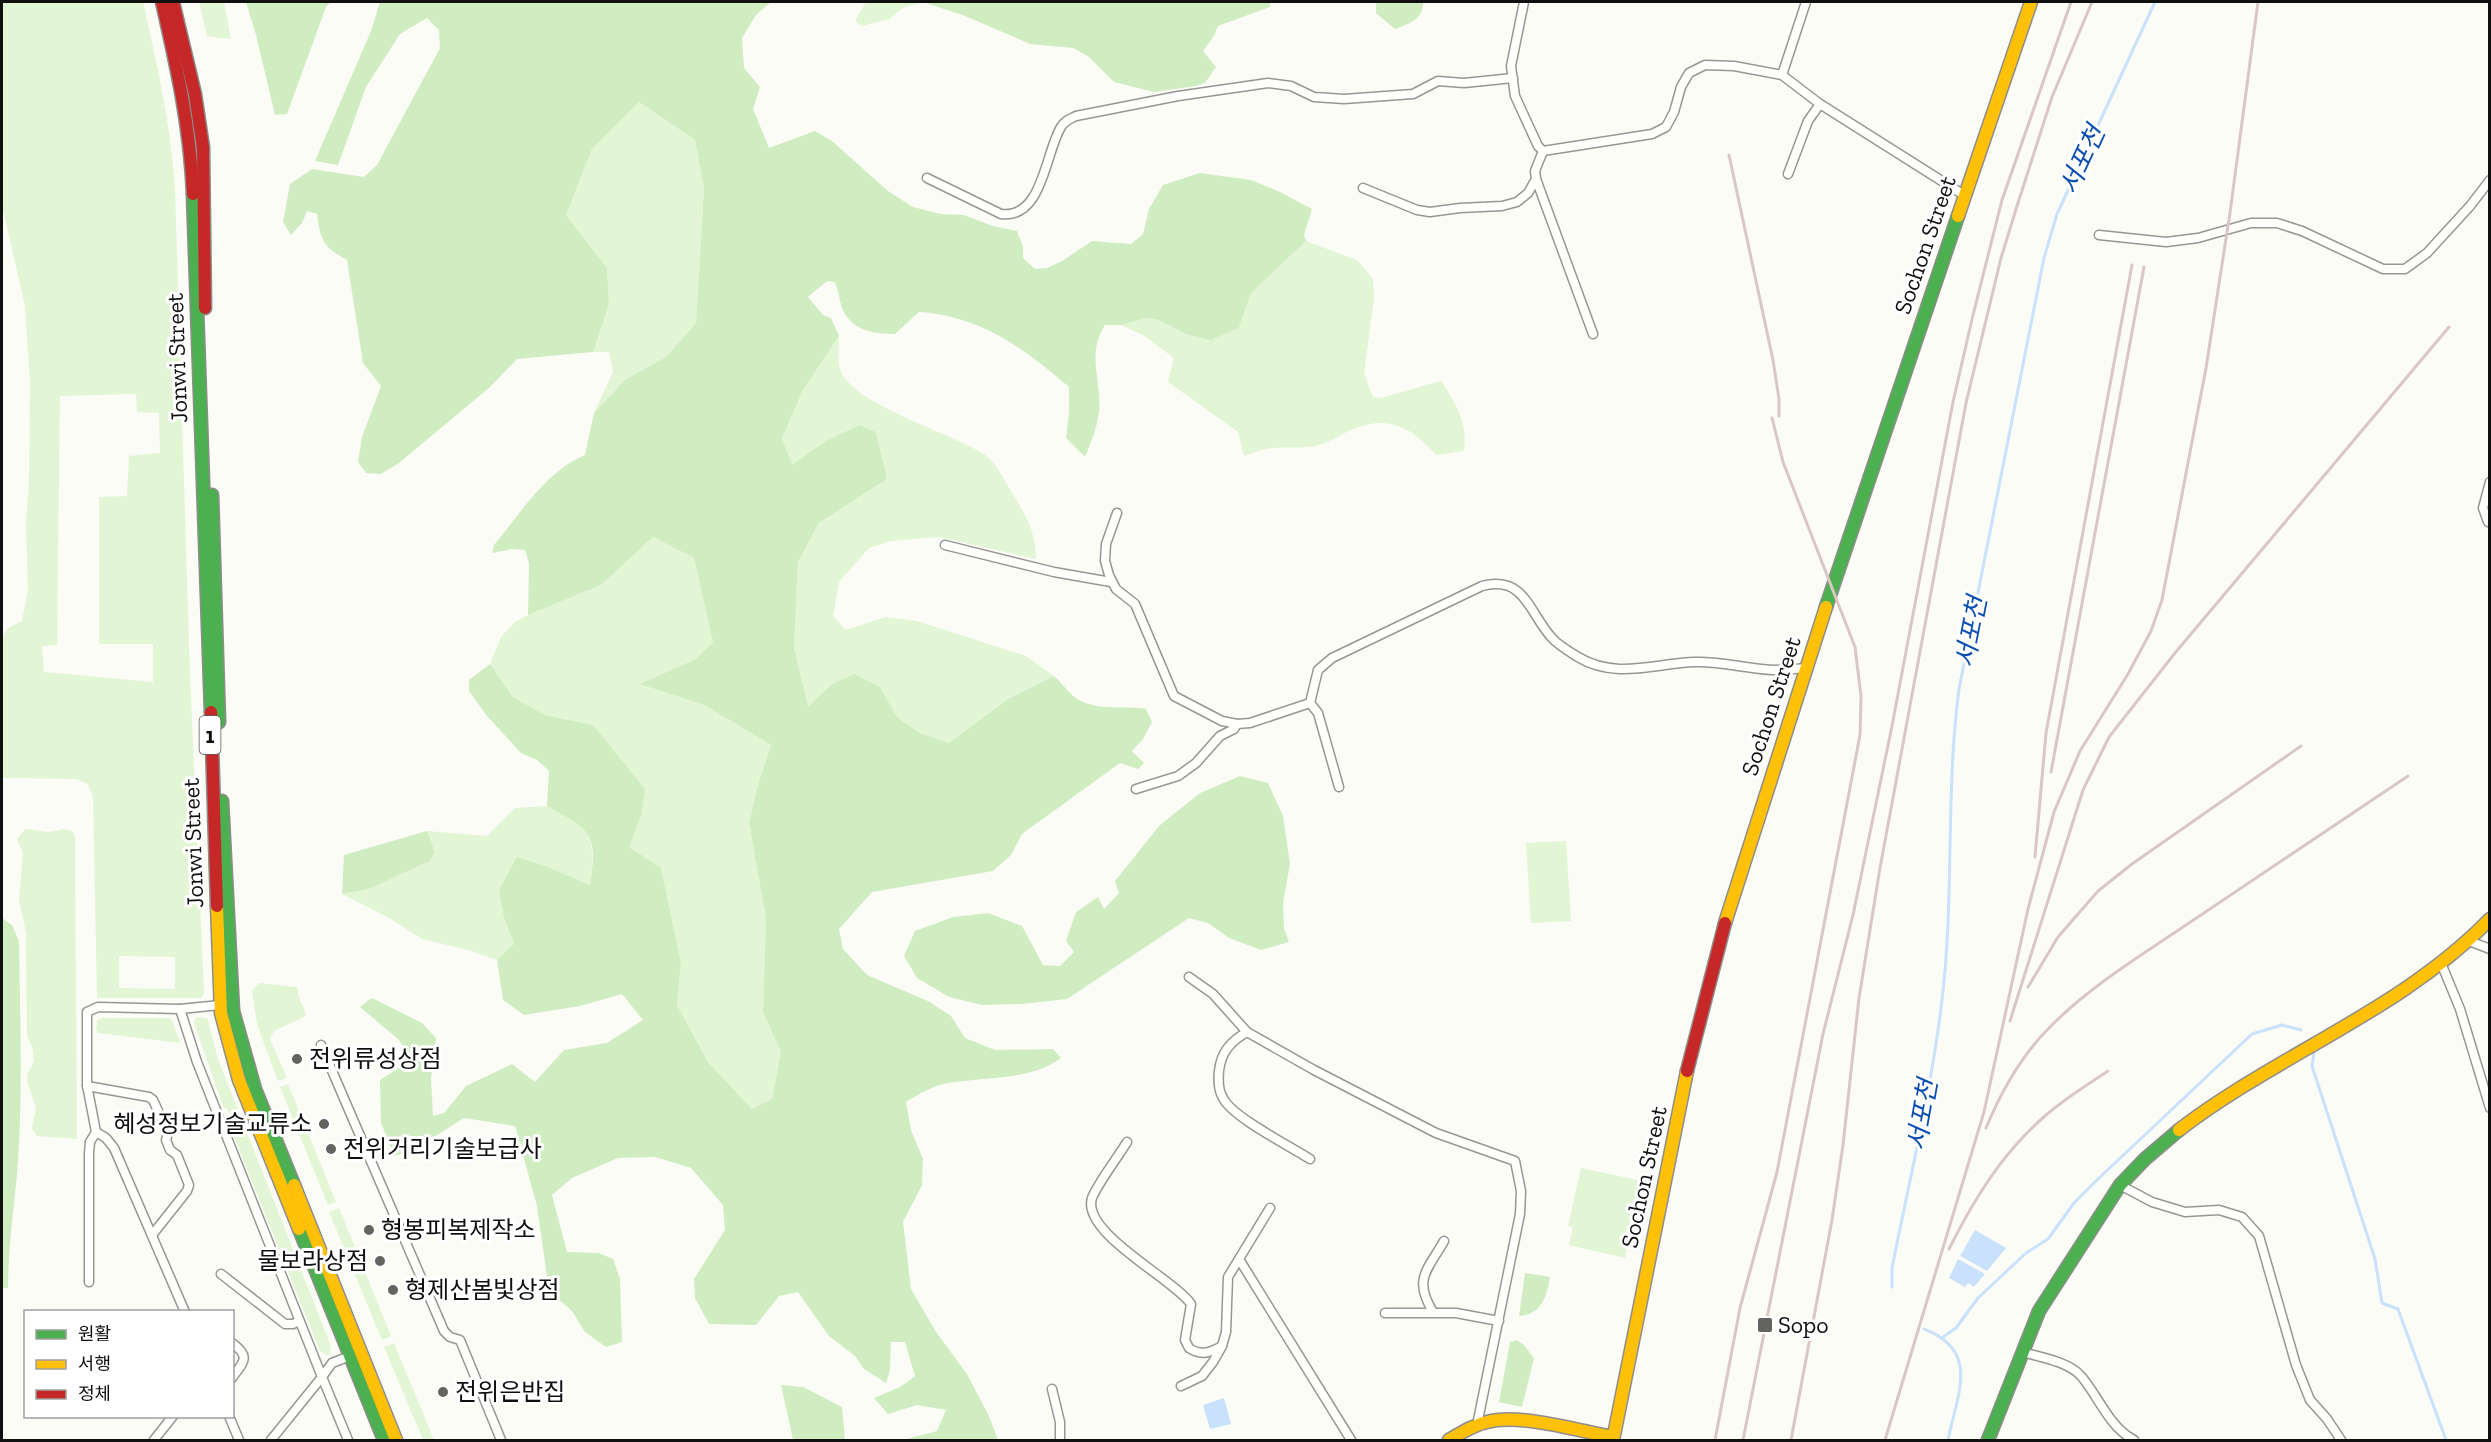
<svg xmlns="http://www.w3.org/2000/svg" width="2491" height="1442" viewBox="0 0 2491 1442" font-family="'Zilla Slab','Noto Sans KR',serif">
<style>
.green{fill:#e2f5d4;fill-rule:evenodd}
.forest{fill:#d0edc2}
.water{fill:#c9e1fa}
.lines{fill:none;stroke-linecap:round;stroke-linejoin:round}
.stream{stroke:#c9e1fa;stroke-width:3}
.street-casing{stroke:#969694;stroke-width:11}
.fast-casing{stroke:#8d8d8b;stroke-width:15}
.slow-casing{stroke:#8d8d8b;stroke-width:15}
.jam-casing{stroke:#8d8d8b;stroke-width:15}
.street{stroke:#fffffe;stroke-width:8}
.fast{stroke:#4caf50;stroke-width:12}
.slow{stroke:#ffc107;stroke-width:12}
.jam{stroke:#c62828;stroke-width:12}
.rail{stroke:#dac7c4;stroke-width:3}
.poi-dot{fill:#636361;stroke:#fff;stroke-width:2}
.labels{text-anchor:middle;stroke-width:6;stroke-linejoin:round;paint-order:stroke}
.shield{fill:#fff;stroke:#585858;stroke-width:1.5}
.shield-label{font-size:22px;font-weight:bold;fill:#101010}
.street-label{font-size:24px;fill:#101010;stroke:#fff}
.poi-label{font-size:24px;fill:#101010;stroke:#fff;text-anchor:start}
.water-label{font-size:26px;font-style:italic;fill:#0b4eb1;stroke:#fff}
</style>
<rect width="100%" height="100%" fill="#fcfcf7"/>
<g class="green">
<path d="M 2,2 L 143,2 C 157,64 171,125 175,189 L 190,676 L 204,993 L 201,998 L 97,998 L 93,796 L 88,784 L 76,779 L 4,778 L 2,775 L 2,638 L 8,628 L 22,621 L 28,590 L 26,521 L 29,483 L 30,382 L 25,306 L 2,205 ZM 136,394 L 137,412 L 159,413 L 160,453 L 129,456 L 127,496 L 99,497 L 99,644 L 153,644 L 153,682 L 44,672 L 42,646 L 57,645 L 60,396 ZM 119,956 L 175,957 L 175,989 L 119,988 Z"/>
<path d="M 199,2 L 224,2 L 231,39 L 207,36 Z"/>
<path d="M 866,2 L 925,2 L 904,7 L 889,19 L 862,26 L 855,21 Z"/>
<path d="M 639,102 L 695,140 L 704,188 L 696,323 L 666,357 L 626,379 L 594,413 L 613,372 L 609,352 L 593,352 L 609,304 L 607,268 L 566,215 L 592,149 Z"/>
<path d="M 1306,241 L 1357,260 L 1373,279 L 1374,298 L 1364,374 L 1373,397 L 1380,398 L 1441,381 C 1456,403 1468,423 1464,451 L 1436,455 C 1411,427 1388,414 1351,430 C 1341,434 1332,441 1322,444 C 1305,450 1288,446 1271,448 C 1262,449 1253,453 1244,456 L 1238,432 L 1168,382 L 1174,358 L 1143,335 L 1121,325 L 1147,318 L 1160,320 L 1188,335 L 1211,340 L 1239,328 L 1251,293 Z"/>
<path d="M 839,336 C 839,346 837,363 841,372 C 857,406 949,432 982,453 C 997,462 1005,482 1014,496 C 1027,518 1036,534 1036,559 L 939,537 L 891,541 L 869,548 L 839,582 L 833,616 L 846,630 L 886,617 L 917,621 L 1026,656 L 1054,676 L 1008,699 L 949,743 L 920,733 L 897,717 L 880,688 L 832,684 L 808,708 L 794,647 L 798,562 L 819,523 L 887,479 L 876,432 L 859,425 L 826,441 L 792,466 L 782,438 L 803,390 Z"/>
<path d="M 653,537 L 694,558 L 713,643 L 695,660 L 641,684 L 704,705 L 771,745 L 759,781 L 749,823 L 766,919 L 763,1012 L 781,1052 L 772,1099 L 752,1109 L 708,1062 L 677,1005 L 681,964 L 629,847 L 641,816 L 593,725 L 545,715 L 513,697 L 490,664 L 501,637 L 515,622 L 528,615 L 601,585 Z"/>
<path d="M 547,806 C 595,833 594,831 591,885 L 551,868 L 504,918 L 514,945 L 497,960 L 468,950 L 422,939 L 389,918 L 342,894 L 369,889 L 430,861 L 435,852 L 427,831 L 487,836 L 515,808 Z"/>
<path d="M 25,829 L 50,832 L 63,829 L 72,831 L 75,836 L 77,1139 L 37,1136 L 32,1129 L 36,1107 L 28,1085 L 27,1075 L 34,1061 L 33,1050 L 27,1035 L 26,933 L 19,900 L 23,853 L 17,839 Z"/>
<path d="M 1566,841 L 1571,921 L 1531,923 L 1526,843 Z"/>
<path d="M 260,983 L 296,987 L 298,989 C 298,1001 304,1005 306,1016 L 274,1031 L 270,1039 L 287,1078 L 278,1081 L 257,1024 L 252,990 Z"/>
<path d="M 196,1017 L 207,1018 L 208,1021 L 218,1059 L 331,1346 L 330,1354 L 327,1355 L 320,1351 L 232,1132 L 235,1130 L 232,1122 L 238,1120 L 235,1114 L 230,1116 L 227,1108 L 224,1109 L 194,1023 Z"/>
<path d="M 102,1018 L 169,1018 L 172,1020 L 180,1043 L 98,1033 L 96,1029 L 97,1020 Z"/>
<path d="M 288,1084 L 336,1202 L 328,1205 L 280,1087 Z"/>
<path d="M 1581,1168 L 1642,1181 L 1625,1258 L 1569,1245 L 1573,1227 L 1568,1226 Z"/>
<path d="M 339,1208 L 391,1336 L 382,1340 L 329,1212 Z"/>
<path d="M 394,1343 L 434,1440 L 423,1440 L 384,1347 Z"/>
</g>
<g class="forest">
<path d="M 246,2 L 331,2 L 326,7 L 287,114 L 275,115 L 256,35 Z"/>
<path d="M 380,2 L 771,2 L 756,15 L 742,38 L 744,68 L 760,87 L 753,109 L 769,148 L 815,131 L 832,141 L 888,191 L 913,207 L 941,214 L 964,215 L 993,226 L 1017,231 L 1023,247 L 1023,258 L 1035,269 L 1047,268 L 1062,261 L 1092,241 L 1131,244 L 1143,234 L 1149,209 L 1163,185 L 1200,173 L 1251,180 L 1280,192 L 1312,209 L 1304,235 L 1306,241 L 1251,293 L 1239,328 L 1211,340 L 1188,335 L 1159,320 L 1147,318 L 1121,325 L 1105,325 C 1086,355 1102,380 1099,412 C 1097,428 1091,443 1085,457 L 1066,438 L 1069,413 L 1069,387 C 1024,348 980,316 919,312 L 895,334 C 872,334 849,330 841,305 C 839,297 838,289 835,282 L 827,281 L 808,297 L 823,315 L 831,318 L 839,336 L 803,390 L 782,438 L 792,465 L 826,441 L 859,425 L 876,432 L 887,479 L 819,523 L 798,562 L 794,647 L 808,707 L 832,684 L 854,674 L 880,687 L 897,717 L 920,733 L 949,743 L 1008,699 L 1054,676 C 1062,683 1070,695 1079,700 C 1099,711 1124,705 1146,709 L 1152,722 L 1143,739 L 1132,751 L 1144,763 L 1138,769 L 1120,763 L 1022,834 L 1011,855 L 993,871 L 872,892 L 839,929 L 843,949 L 867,975 L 928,1001 L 951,1016 L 965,1038 L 995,1050 L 1053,1049 L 1061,1058 C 1029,1082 982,1076 944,1084 C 931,1087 917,1095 906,1102 L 911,1130 L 923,1159 L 922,1185 L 903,1222 L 911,1289 L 936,1332 L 967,1374 L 989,1416 L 998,1440 L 903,1440 L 937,1431 L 946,1410 L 917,1405 L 888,1414 L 874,1398 L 900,1387 L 915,1376 L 905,1342 L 891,1342 L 890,1370 L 886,1383 L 864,1369 L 855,1356 L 829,1336 L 798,1292 L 779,1296 L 756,1325 L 709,1324 L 695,1298 L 694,1279 L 725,1230 L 723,1205 L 691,1168 L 655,1157 L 618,1158 L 572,1178 L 552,1195 L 567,1252 L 599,1253 L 613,1259 L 620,1279 L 622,1342 L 606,1347 L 585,1332 L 572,1311 L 549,1291 L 537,1206 L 515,1126 L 464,1118 L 412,1151 L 394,1156 L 381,1123 L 380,1080 L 405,1064 L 409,1054 L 398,1039 L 360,1007 L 372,998 L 422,1023 L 436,1038 L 431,1079 L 433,1116 L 444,1113 L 466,1086 L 512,1064 L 535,1082 L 564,1050 L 607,1043 L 643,1020 L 622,994 L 580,1006 L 524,1015 L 503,1000 L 497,960 L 514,944 L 504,918 L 499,890 L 517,857 L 551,868 L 590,885 C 598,832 591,831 547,806 L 549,771 L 537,760 L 521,753 L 487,716 L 469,691 L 469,680 L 490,664 L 513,697 L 545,715 L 593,725 L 645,789 L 641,816 L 629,847 L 661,868 L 681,964 L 677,1005 L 708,1062 L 752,1109 L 772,1099 L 781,1052 L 763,1012 L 766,919 L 749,823 L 759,781 L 771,745 L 704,705 L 640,684 L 694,660 L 713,643 L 694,558 L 653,537 L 601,585 L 528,615 L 529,563 L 525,550 L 512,549 L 492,553 L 494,545 C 520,514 546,471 585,455 L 594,413 L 626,379 L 666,357 L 696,323 L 704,188 L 695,140 L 639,102 L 592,149 L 566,215 L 607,268 L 609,304 L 593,352 L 517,359 L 490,387 L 399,463 L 381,474 L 366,473 L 358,462 L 362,437 L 381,386 L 363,363 L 347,260 C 322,246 321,241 317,214 L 307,211 L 302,223 L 291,235 L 283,222 L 290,184 L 312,169 L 364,177 L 377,165 L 440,48 L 439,30 L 427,18 L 400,34 L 366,87 L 338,165 L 315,161 L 371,31 Z"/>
<path d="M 923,2 L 1270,2 L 1270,7 L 1218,26 L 1214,36 L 1203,51 L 1216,67 L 1205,83 L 1196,86 L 1154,92 L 1114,82 L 1089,57 L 1073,48 L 1030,44 L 965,16 Z"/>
<path d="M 1376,2 L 1423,2 C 1424,19 1409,24 1395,29 L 1376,13 Z"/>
<path d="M 1240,776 L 1268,783 L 1283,816 L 1290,864 L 1283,903 L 1284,928 L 1289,942 L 1261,950 L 1229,938 L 1208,923 L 1189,918 L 1067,999 L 1022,1004 L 982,1005 L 949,997 L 917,978 L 904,956 L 915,931 L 953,917 L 988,913 L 1022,926 L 1043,965 L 1060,966 L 1074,952 L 1066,941 L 1076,912 L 1098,897 L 1104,909 L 1119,893 L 1115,881 L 1159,826 L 1180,809 L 1200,793 Z"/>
<path d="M 427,831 L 435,852 L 430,861 L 369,889 L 342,894 L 344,855 Z"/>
<path d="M 2,918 L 12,925 L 19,941 C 20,1014 23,1087 18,1161 C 15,1203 8,1245 8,1288 L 2,1288 Z"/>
<path d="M 1525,1273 L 1550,1277 C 1547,1296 1541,1315 1519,1316 Z"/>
<path d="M 1517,1340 L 1524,1345 L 1534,1358 L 1522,1407 L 1499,1402 L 1510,1342 Z"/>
<path d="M 781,1385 L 803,1387 L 842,1407 L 845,1440 L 793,1440 Z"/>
</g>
<g class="water">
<path d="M 1975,1230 L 2006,1248 L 1987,1271 L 1960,1256 Z"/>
<path d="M 1958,1259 L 1985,1274 L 1974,1287 L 1968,1283 L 1965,1287 L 1949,1278 Z"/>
<path d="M 1224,1398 L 1231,1424 L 1210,1429 L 1203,1405 Z"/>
</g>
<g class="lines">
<g class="stream">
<path d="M 2314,1052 L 2312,1066 L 2375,1259 L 2382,1303 L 2398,1309 L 2446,1440"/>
<path d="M 1892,1287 L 1892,1268 C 1909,1182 1930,1096 1941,1008 C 1955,902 1945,795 1959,689 L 2044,258 L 2057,214 L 2155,2"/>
<path d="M 1924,1329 C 1981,1351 1957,1394 1948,1440"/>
<path d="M 1943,1337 L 1956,1328 L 1978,1298 L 2026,1253 L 2048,1239 L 2074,1203 L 2098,1179 L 2252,1034 L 2282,1025 L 2301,1030"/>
</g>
<g class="street-casing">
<g id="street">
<path d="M 1524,2 L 1511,66 L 1515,96 L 1538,146 L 1543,151 L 1652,134 L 1666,127 L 1674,112 L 1681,87 L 1689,73 L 1705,65 L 1734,66 L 1782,75 L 1820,104 L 1964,195"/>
<path d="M 1782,75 L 1806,2"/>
<path d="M 1788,174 L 1808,121 L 1820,104"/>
<path d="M 927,178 L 1001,214 C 1043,219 1045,153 1061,127 C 1064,121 1070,119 1076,116 L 1178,96 L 1268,83 L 1291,86 L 1314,97 L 1344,99 L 1413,94 L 1438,81 L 1464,83 L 1513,78"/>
<path d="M 1536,179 L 1593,334"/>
<path d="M 1363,188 L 1417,210 L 1430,212 L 1460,208 L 1502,206 L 1517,202 L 1528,193 L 1536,179 L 1535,171 L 1543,151"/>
<path d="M 2099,235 L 2166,242 L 2198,238 L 2251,223 L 2277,223 L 2302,231 L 2383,269 L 2405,269 L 2427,253 L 2470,206 L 2490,180"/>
<path d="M 1117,513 L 1106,544 L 1105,561 L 1109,575 L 1116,589 L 1135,604 L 1174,696 L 1222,721 L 1237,724 L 1250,723 L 1310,703 L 1318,670 L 1332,658 L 1482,586 C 1525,575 1529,613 1552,638 C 1558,645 1570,652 1578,657 C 1616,680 1656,663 1695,662 C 1721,661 1747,669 1773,670 C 1784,670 1795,669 1806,668"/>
<path d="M 2488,522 L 2483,508 L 2490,482"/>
<path d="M 945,545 L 1054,572 L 1111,582"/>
<path d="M 1310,703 L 1318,713 L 1339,787"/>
<path d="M 1136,789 L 1178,776 L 1196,763 L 1220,736 L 1234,729 L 1237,724"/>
<path d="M 2469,941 L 2490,949"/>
<path d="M 2441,963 L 2460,1009 L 2490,1108"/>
<path d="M 1189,977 L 1213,994 L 1247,1032"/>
<path d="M 180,1009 L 197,1062 L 322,1377 L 332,1363 L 350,1356"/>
<path d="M 321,1045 L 444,1331 L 450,1337 L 460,1340 L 501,1440"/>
<path d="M 87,1086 L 149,1097 L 153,1100 L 168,1133 L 166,1140 L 170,1150 L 177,1155 L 189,1185 L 187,1191 L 152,1235"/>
<path d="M 96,1132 L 106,1138 L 114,1148 L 185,1312"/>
<path d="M 1127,1142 C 1118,1157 1098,1183 1092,1198 C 1081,1233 1174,1279 1191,1304 L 1185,1340 L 1189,1348 C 1201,1356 1210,1353 1222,1346"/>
<path d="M 1310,1159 C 1290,1146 1232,1117 1223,1098 C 1218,1090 1218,1081 1219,1071 C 1221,1052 1231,1041 1247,1032 L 1314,1070 L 1436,1133 L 1515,1161 L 1521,1191 L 1520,1214 L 1477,1425"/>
<path d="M 2120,1185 L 2152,1202 L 2185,1212 L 2219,1210 L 2242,1217 L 2259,1236 L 2296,1365 L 2310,1400 L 2327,1419 L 2341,1440"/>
<path d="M 1270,1208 L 1239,1259 L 1351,1440"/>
<path d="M 221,1274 L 285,1324 L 293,1324 L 299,1321"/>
<path d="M 89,1282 L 89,1153 L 90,1142 L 96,1132 L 87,1085 L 87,1012 L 98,1007 L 180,1009 L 220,1005"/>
<path d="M 1433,1312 C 1413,1279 1427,1271 1444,1241"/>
<path d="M 1385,1313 L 1456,1313 L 1499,1321"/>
<path d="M 232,1343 C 251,1357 244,1361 232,1378"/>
<path d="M 2022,1352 C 2040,1357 2069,1362 2081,1376 C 2099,1397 2109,1427 2134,1440"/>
<path d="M 1181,1386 L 1202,1376 L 1213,1362 L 1222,1346 L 1226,1332 L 1228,1277 L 1239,1259"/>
<path d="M 1052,1389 L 1060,1422 L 1060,1440"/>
<path d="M 229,1416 L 239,1440"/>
<path d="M 154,1440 L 173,1416"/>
<path d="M 271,1440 L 322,1377 L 348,1440"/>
</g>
</g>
<g class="fast-casing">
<g id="fast">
<path d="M 193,194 L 211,712"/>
<path d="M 212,495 L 219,722"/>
<path d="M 1826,607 L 1958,216"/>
<path d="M 222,801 L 233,1011 L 255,1089 L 294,1185"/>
<path d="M 299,1229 L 384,1440"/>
<path d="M 1988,1440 L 2039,1311 L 2120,1185 L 2145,1159 L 2179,1130"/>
</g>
</g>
<g class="slow-casing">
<g id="slow">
<path d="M 1958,216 L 2031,2"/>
<path d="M 217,906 L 221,1013 L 239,1080 L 299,1229"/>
<path d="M 1725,923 L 1826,607"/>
<path d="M 2179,1130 C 2278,1054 2402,1010 2490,919"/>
<path d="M 294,1185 L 396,1440"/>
<path d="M 1449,1440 C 1461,1433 1473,1425 1487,1422 C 1520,1413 1579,1431 1613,1437"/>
<path d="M 1613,1440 L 1687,1071"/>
</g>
</g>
<g class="jam-casing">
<g id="jam">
<path d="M 162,2 C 177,68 190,126 193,194"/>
<path d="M 173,2 L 195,94 L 203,147 L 205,308"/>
<path d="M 211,712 L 217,906"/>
<path d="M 1687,1071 L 1725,923"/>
</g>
</g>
<use href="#street" class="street"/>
<use href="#fast" class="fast"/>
<use href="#slow" class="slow"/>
<use href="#jam" class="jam"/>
<g class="rail">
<path d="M 1729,155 L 1773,360 L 1779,399 L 1779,416"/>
<path d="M 2051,772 L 2144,267"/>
<path d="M 2035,857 L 2046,733 L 2132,265"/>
<path d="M 2028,987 L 2058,937 L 2098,891 L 2132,864 L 2301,746"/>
<path d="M 2010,1021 L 2083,790 L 2109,737 L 2175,653 L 2449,327"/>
<path d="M 1986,1128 C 2001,1092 2021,1056 2049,1028 C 2090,986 2143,954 2192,921 C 2264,873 2336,824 2408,776"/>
<path d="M 1949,1249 C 1974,1199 2003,1152 2045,1116 C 2064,1099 2087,1085 2108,1071"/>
<path d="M 1715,1440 L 1740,1308 L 1777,1172 L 1860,735 L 1861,696 L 1855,647 L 1783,462 L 1772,418"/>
<path d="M 1743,1440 L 1823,1034 L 1853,915 L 1892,726 L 1953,402 L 1973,315 L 2002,200 L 2071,2"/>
<path d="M 1791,1440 L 1832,1220 L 1843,1145 L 1859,998 L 1880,868 L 1966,403 L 2001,258 L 2017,206 L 2052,97 L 2092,2"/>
<path d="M 1885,1440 L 1984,1112 L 2028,909 L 2054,812 L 2080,751 L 2128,674 L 2151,631 L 2162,600 L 2206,368 L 2230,213 L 2258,2"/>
</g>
</g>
<g class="poi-dot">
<circle cx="297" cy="1059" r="6"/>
<circle cx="324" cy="1124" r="6"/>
<circle cx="331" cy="1149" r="6"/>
<circle cx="369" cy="1230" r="6"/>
<circle cx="380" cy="1261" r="6"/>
<circle cx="393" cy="1290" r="6"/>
<rect x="1757" y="1317" width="16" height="16" rx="3"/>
<circle cx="443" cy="1392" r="6"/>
</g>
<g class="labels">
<rect class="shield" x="199.5" y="716" width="21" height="38" rx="4.5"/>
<g class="shield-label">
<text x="210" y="743">1</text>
</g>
<g class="street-label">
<text transform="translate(1925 245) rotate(-71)" y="8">Sochon Street</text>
<text transform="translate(177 358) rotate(-92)" y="8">Jonwi Street</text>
<text transform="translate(1771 706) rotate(-72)" y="8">Sochon Street</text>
<text transform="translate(193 843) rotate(-92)" y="8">Jonwi Street</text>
<text transform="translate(1644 1177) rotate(-78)" y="8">Sochon Street</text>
</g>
<g class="poi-label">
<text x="309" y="1067">전위류성상점</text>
<text x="312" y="1132" text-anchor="end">혜성정보기술교류소</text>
<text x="343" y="1157">전위거리기술보급사</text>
<text x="381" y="1238">형봉피복제작소</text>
<text x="368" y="1269" text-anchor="end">물보라상점</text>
<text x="405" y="1298">형제산봄빛상점</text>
<text x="1778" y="1333">Sopo</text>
<text x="455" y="1400">전위은반집</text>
</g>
<g class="water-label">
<text transform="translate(2082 160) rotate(-65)" y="9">서포천</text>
<text transform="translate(1971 632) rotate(-79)" y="9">서포천</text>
<text transform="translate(1922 1115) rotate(-80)" y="9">서포천</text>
</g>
</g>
<rect width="2491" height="1442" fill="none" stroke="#101010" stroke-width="6"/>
<rect x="24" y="1310" width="210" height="108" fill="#ffffff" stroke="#9f9f9f" stroke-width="1.5"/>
<rect x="36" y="1330" width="30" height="9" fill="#4caf50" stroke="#9f9f9f" stroke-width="1.5"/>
<text x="78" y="1340" font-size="18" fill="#101010">원활</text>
<rect x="36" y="1360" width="30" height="9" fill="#ffc107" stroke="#9f9f9f" stroke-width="1.5"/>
<text x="78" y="1370" font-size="18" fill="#101010">서행</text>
<rect x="36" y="1390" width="30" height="9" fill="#c62828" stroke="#9f9f9f" stroke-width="1.5"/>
<text x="78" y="1400" font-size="18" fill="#101010">정체</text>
</svg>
